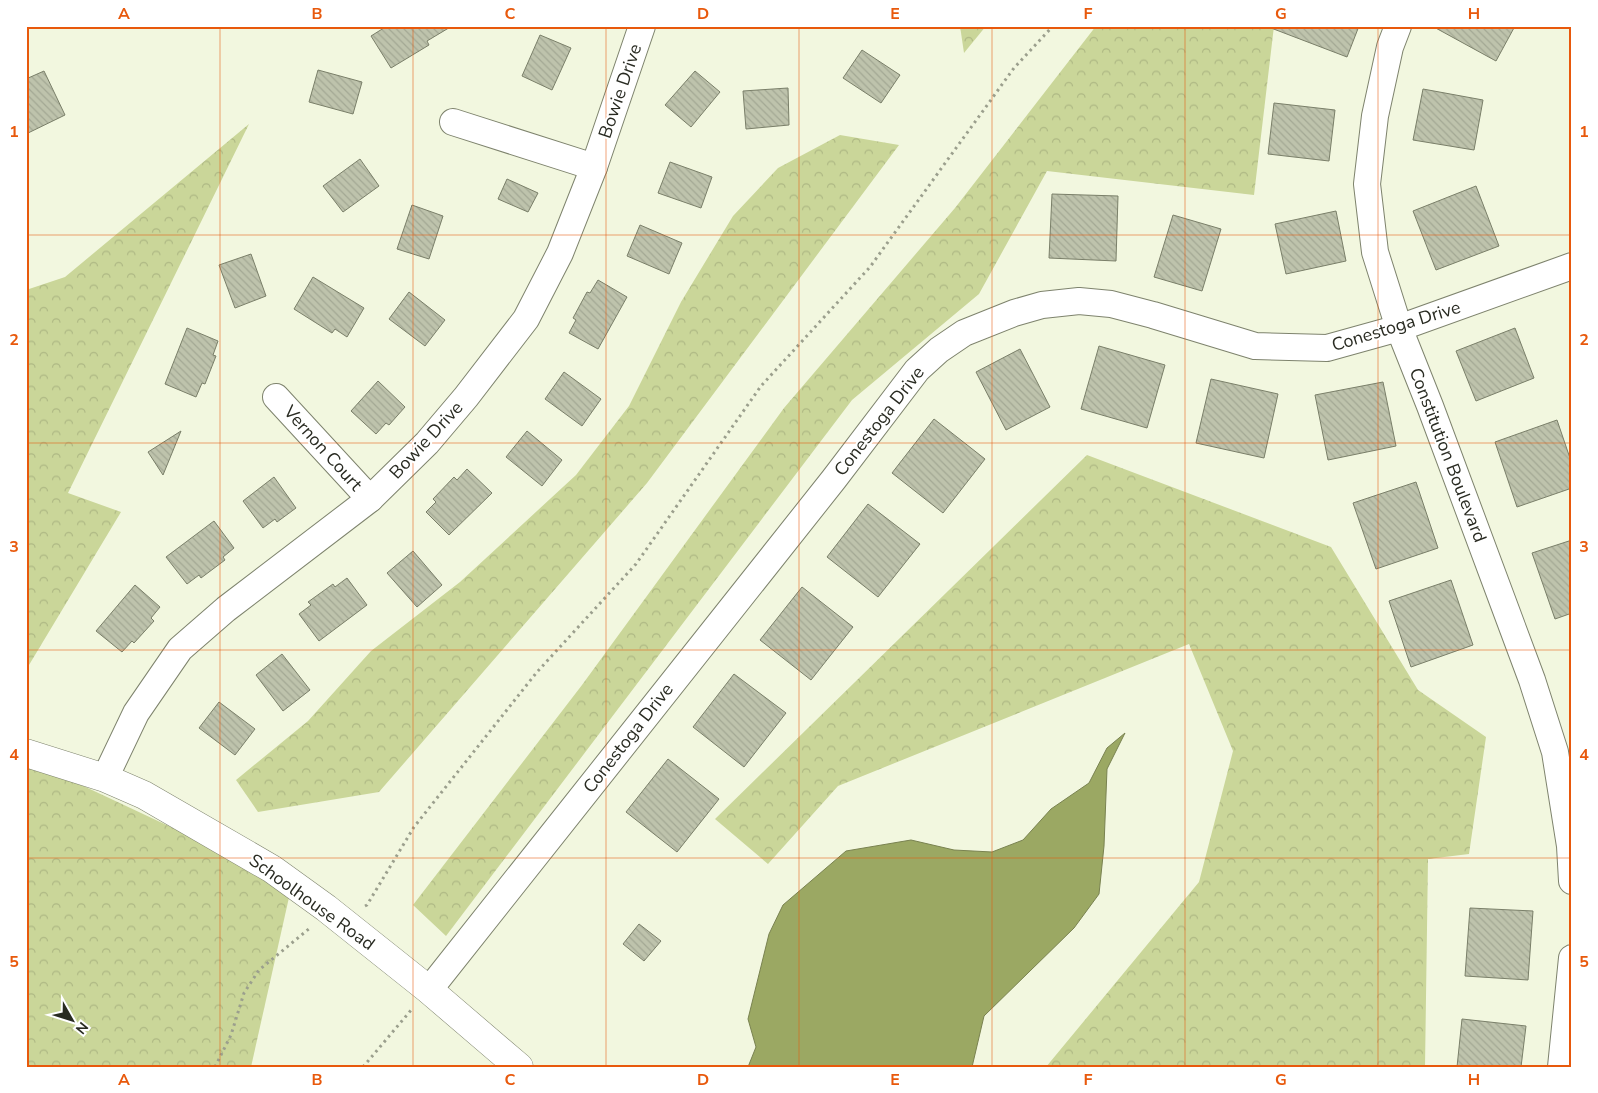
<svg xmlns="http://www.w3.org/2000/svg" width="1598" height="1093" viewBox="0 0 1598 1093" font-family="'Nunito Sans',sans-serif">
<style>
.forest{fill:url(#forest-crowns)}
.water{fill:#9ba863;stroke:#798250}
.building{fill:url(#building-back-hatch);stroke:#7a7f69}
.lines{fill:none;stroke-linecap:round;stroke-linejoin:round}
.street-casing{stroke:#7e836d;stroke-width:28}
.secondary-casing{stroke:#7e836d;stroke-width:29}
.path{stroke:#9b9f8d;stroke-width:3;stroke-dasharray:2.5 4;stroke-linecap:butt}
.street{stroke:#fff;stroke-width:26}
.secondary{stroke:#fff;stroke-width:28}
.grid{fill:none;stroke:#e8590c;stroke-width:1;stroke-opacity:0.55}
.labels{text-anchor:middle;stroke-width:4;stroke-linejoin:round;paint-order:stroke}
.street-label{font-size:18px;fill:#292b22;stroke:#fff}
.neatline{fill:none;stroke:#e8590c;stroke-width:2}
.grid-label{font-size:16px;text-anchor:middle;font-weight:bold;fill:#e8590c}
</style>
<defs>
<pattern id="forest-crowns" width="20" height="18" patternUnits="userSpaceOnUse" patternTransform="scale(1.25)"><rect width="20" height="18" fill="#cad699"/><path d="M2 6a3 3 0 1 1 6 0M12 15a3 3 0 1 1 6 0" fill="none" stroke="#aeb884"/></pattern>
<pattern id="building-back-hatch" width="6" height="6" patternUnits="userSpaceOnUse" patternTransform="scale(1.25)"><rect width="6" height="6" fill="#bec3ac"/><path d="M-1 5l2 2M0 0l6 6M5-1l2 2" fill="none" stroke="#a3a894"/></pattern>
</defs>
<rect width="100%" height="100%" fill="#f2f7df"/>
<g class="forest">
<path d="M 960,26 L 986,26 L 964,53 Z"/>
<path d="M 1096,26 L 1274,26 L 1254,195 L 1047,171 L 979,294 L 852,400 L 446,936 L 413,905 L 582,685 L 784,408 L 955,208 Z"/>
<path d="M 249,124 L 68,493 L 121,512 L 29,665 L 26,666 L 26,290 L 65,277 Z"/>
<path d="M 840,135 L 899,145 L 647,483 L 379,792 L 258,812 L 236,780 L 308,721 L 371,651 L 460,582 L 576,475 L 629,406 L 681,302 L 733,216 L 778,168 Z"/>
<path d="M 1087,455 L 1331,547 L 1418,690 L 1486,737 L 1469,854 L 1428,859 L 1425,1067 L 1046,1067 L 1199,882 L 1233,751 L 1189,644 L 838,786 L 768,864 L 715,819 Z"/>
<path d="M 26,759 L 292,884 L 251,1067 L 26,1067 Z"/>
</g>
<path class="water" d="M 1125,733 L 1107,769 L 1104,846 L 1099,894 L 1074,928 L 984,1016 L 972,1067 L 748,1067 L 756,1047 L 748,1019 L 769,934 L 783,905 L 846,851 L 911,840 L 954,850 L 992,852 L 1023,840 L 1051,809 L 1089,783 L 1107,748 Z"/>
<g class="building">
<path d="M 387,26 L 452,26 L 427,41 L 429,45 L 391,68 L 371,36 Z"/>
<path d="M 1271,26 L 1359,26 L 1347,57 L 1271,28 Z"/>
<path d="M 1432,26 L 1515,26 L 1496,61 Z"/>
<path d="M 540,35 L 571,48 L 552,90 L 522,76 Z"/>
<path d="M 862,50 L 900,75 L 881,103 L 843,78 Z"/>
<path d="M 318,70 L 362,82 L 353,114 L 309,102 Z"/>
<path d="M 44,71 L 65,115 L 26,134 L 26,79 Z"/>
<path d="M 695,71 L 720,92 L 691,127 L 665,105 Z"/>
<path d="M 788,88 L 789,125 L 746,129 L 743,91 Z"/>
<path d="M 1423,89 L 1483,100 L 1474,150 L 1413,140 Z"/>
<path d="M 1274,103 L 1335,110 L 1329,161 L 1268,154 Z"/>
<path d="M 360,159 L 379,186 L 343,212 L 323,186 Z"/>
<path d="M 670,162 L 712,177 L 701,208 L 658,193 Z"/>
<path d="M 507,179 L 538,193 L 528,212 L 498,199 Z"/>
<path d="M 1476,186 L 1499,246 L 1436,270 L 1413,211 Z"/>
<path d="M 1052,194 L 1118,196 L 1116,261 L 1049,258 Z"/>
<path d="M 412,205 L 443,216 L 429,259 L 397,249 Z"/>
<path d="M 1336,211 L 1346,261 L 1286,274 L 1275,224 Z"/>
<path d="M 1173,215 L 1221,229 L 1202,291 L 1154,277 Z"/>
<path d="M 640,225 L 682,243 L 669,274 L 627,256 Z"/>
<path d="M 251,254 L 266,296 L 235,308 L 219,265 Z"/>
<path d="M 313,277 L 364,308 L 347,337 L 335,329 L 332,333 L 294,309 Z"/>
<path d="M 598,280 L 627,297 L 598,349 L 569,333 L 576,320 L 573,318 L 587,292 L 590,293 Z"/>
<path d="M 409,292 L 445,320 L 425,346 L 389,319 Z"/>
<path d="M 187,328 L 218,341 L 213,355 L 216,356 L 205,384 L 202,383 L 196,397 L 165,384 Z"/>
<path d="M 1515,328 L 1534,378 L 1476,401 L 1456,351 Z"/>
<path d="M 1099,346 L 1165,365 L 1147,428 L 1081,409 Z"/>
<path d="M 1020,349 L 1050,407 L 1006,430 L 976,372 Z"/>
<path d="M 564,372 L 601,399 L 582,426 L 545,399 Z"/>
<path d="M 1211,379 L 1278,394 L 1264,458 L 1196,443 Z"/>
<path d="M 378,381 L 405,407 L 389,425 L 386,423 L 376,434 L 351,411 Z"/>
<path d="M 1383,382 L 1396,446 L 1328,460 L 1315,395 Z"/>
<path d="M 934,419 L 985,459 L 943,513 L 892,473 Z"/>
<path d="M 1557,420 L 1572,464 L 1572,488 L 1517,507 L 1495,442 Z"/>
<path d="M 181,431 L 163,475 L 148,452 Z"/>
<path d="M 527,431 L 562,460 L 542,486 L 506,457 Z"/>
<path d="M 467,469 L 492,493 L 449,535 L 426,512 L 436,502 L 433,499 L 454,477 L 457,480 Z"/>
<path d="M 274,477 L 296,508 L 277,522 L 275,519 L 263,528 L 243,501 Z"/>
<path d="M 1416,482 L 1438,548 L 1376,569 L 1353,503 Z"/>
<path d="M 868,504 L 920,544 L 878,597 L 827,557 Z"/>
<path d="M 214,521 L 234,548 L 223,557 L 225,560 L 201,578 L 199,575 L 187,584 L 166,557 Z"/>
<path d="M 1572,540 L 1572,613 L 1555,619 L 1532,553 Z"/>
<path d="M 413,551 L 442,585 L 417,607 L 387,573 Z"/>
<path d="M 347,578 L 367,605 L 319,641 L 299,614 L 311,605 L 308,602 L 333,584 L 335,587 Z"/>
<path d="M 1451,580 L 1473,645 L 1411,667 L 1389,601 Z"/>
<path d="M 135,585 L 160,607 L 151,618 L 154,621 L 134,643 L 132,641 L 122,652 L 96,631 Z"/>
<path d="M 802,587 L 853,627 L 811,680 L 760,640 Z"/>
<path d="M 282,654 L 310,690 L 283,711 L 256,675 Z"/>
<path d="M 734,674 L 786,713 L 744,767 L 693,727 Z"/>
<path d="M 219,702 L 255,729 L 235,755 L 199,728 Z"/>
<path d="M 668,759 L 719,799 L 677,852 L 626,812 Z"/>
<path d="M 1470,908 L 1533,911 L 1528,980 L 1465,976 Z"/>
<path d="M 639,924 L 661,941 L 644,961 L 623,944 Z"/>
<path d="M 1462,1019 L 1526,1026 L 1521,1067 L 1457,1067 Z"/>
</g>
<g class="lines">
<g class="street-casing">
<g id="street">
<path d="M 1398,26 L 1390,47 L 1375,116 L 1367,184 L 1375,252 L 1399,328 L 1430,406 L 1532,680 L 1555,752 L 1570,846 L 1572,881"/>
<path d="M 453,122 L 594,167"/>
<path d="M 276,397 L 370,499"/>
<path d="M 105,778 L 136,713 L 180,649 L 226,609 L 370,499 L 427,443 L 466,397 L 526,319 L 560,253 L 594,167 L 642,26"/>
<path d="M 429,990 L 834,479 L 917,370 L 939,350 L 964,333 L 1014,313 L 1042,305 L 1079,301 L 1111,304 L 1153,315 L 1255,346 L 1327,348 L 1399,328 L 1572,266"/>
<path d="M 1561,1067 L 1572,958"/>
</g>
</g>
<g class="secondary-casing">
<path id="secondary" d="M 26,753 L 105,778 L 144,795 L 272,869 L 326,908 L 429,990 L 519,1067"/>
</g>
<g class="path">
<path d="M 365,906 L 367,905 L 414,827 L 537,672 L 636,564 L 761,386 L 870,267 L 1014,68 L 1053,26"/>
<path d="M 215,1067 L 231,1035 L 244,993 L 259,970 L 310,928"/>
<path d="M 363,1067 L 412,1009"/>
</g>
<use href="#street" class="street"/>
<use href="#secondary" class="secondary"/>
</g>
<path class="grid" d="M 220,26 L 220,1067M 413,26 L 413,1067M 606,26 L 606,1067M 799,26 L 799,1067M 992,26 L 992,1067M 1185,26 L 1185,1067M 1378,26 L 1378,1067M 26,235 L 1572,235M 26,443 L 1572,443M 26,650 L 1572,650M 26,858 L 1572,858"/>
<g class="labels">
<g class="street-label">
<text transform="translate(620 91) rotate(-71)" y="6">Bowie Drive</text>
<text transform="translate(1396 326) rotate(-17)" y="6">Conestoga Drive</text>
<text transform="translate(879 421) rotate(-52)" y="6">Conestoga Drive</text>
<text transform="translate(426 440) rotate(-47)" y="6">Bowie Drive</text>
<text transform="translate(323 448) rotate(48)" y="6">Vernon Court</text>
<text transform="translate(1448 455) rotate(69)" y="6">Constitution Boulevard</text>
<text transform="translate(628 738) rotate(-52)" y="6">Conestoga Drive</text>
<text transform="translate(312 902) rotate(36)" y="6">Schoolhouse Road</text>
</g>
</g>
<rect width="1598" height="1093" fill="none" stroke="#ffffff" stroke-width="55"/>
<g transform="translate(72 1020) rotate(129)" stroke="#ffffff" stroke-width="4" paint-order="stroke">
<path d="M0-4L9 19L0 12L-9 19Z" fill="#292b22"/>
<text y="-8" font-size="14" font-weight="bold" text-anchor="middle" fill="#292b22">N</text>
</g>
<rect x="28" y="28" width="1542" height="1038" class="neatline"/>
<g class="grid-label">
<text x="124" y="19">A</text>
<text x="317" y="19">B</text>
<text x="510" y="19">C</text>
<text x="703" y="19">D</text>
<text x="895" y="19">E</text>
<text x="1088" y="19">F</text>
<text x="1281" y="19">G</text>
<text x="1474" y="19">H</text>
<text x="14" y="137">1</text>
<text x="1584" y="137">1</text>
<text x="14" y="345">2</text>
<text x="1584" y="345">2</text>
<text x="14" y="552">3</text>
<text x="1584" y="552">3</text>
<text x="14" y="760">4</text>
<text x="1584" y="760">4</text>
<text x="14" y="967">5</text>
<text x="1584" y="967">5</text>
<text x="124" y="1085">A</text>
<text x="317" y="1085">B</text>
<text x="510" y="1085">C</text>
<text x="703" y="1085">D</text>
<text x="895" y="1085">E</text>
<text x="1088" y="1085">F</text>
<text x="1281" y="1085">G</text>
<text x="1474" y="1085">H</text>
</g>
</svg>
